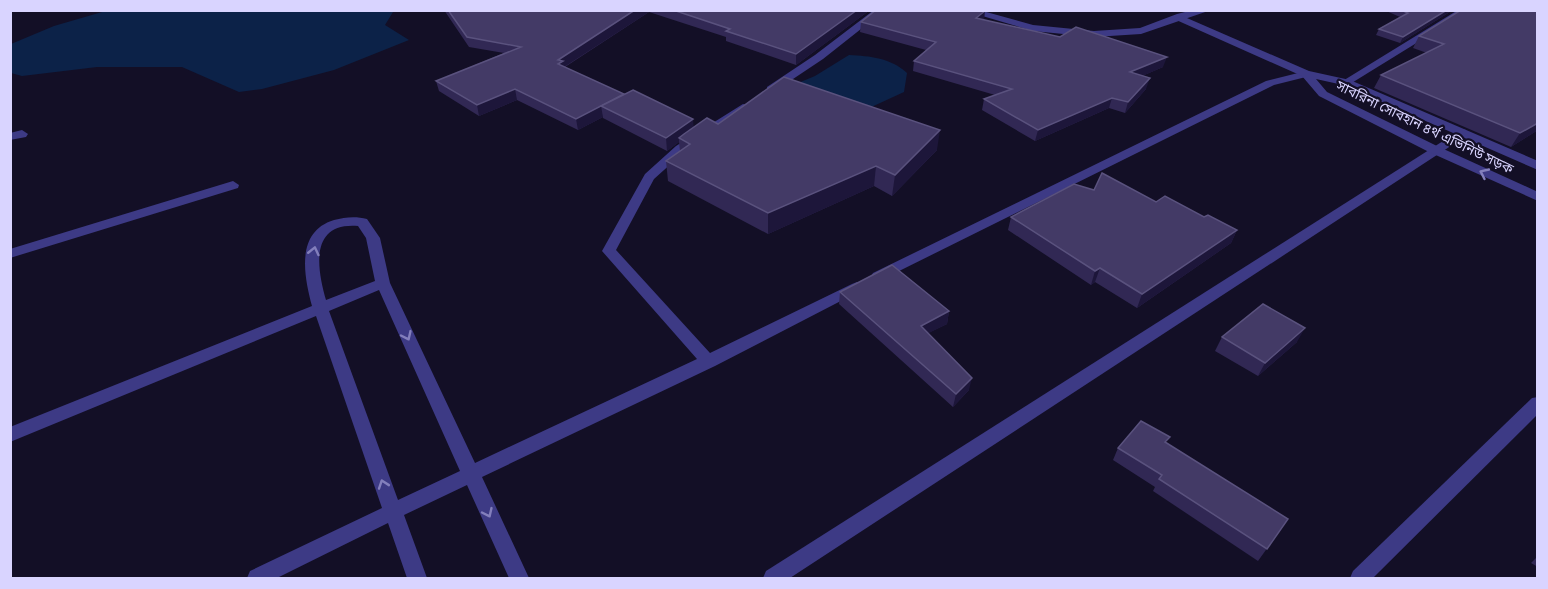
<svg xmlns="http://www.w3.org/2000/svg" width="1548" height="589" viewBox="0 0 1548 589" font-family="'Source Sans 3','Noto Sans Bengali',sans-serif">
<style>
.water{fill:#0c2248}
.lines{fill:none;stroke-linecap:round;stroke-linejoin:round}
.minor{fill:#3d3a85;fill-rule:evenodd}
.tertiary{fill:#3d3a85;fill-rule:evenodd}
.wall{fill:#312854}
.shaded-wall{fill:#1d163a}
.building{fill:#433a66;stroke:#5a527e;stroke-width:1.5}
.oneway{stroke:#837fbc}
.labels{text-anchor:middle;stroke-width:4.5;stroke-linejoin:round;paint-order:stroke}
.far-street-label{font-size:14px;fill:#d9d4ff;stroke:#130f26}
</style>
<rect width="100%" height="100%" fill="#130f26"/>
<g class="water">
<path d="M 109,10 L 397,11 L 393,12 L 385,25 L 409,40 L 334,70 L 262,89 L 239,92 L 182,67 L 97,67 L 22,76 L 11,73 L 11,44 L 54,26 Z"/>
<path d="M 849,55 C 870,56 891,58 907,73 L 904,92 L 867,109 L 786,88 L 815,76 Z"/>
</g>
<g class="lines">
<g class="minor">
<path d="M 874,10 L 885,10 L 823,59 L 775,91 L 767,91 L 767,87 L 815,55 Z"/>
<path d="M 962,10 L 979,10 L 1033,25 L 1094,31 L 1140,28 L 1177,14 L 1193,10 L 1211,10 L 1141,34 L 1094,37 L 1033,31 Z"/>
<path d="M 1458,10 L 1470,10 L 1350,84 L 1341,82 Z"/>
<path d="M 1306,71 L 1310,72 L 1310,76 L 1274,85 L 883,279 L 873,279 L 871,276 L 873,273 L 1266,81 Z"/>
<path d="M 743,104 L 747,105 L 747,109 L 684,152 L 654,179 L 616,250 L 710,353 L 852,284 L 857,282 L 864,287 L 862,290 L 715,366 L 482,477 L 529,578 L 509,578 L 467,485 L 404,515 L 427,578 L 407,578 L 388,523 L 277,578 L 247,578 L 250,571 L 382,508 L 316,316 L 10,442 L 10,427 L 312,306 C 304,276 295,232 334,220 C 345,217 356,216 367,219 L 380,238 L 390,283 L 475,463 L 697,359 L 602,251 L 645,174 L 676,146 ZM 358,226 L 366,238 L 375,281 L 326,300 C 317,269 309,222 358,226 ZM 379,290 L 460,471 L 398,500 L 329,311 Z"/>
<path d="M 1462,129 L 1466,130 L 1466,136 L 790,578 L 763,578 L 766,571 Z"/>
<path d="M 22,130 L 28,134 L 26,137 L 10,140 L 10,133 Z"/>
<path d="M 233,181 L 239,185 L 238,188 L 10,258 L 10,249 Z"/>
<path d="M 1538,397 L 1538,414 L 1373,578 L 1350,578 L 1353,571 L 1532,398 Z"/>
</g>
<path class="tertiary" d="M 1174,15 L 1180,15 L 1309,71 L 1350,80 L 1538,161 L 1538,170 L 1343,85 L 1316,79 L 1327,92 L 1437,146 L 1538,192 L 1538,201 L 1429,152 L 1319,96 L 1302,76 L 1174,19 Z"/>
</g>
<g class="wall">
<path d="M 444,10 L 870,10 L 796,65 L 726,41 L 726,37 L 649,12 L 565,67 L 694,127 L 718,124 L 937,150 L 892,196 L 874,186 L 768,234 L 668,181 L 666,161 L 680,151 L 679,142 L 667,151 L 603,118 L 603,117 L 578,130 L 517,100 L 479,116 L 439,91 L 436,81 L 504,53 L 469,47 Z"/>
<path d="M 1384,10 L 1453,10 L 1400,43 L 1376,35 L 1379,29 L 1400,17 Z"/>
<path d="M 1538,10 L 1538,130 L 1511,147 L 1374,88 L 1381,75 L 1427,53 L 1413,48 L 1419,36 L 1503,11 Z"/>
<path d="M 984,20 L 1163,67 L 1142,76 L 1146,89 L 1125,113 L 1109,108 L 1035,141 L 982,110 L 984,99 L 995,95 L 913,71 L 914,61 L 926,50 L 860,32 L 861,22 Z"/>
<path d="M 1156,202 L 1204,217 L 1237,230 L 1231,243 L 1137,308 L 1095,282 L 1091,285 L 1008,230 L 1011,217 Z"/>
<path d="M 840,292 L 949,311 L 947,324 L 928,333 L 969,390 L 953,407 L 839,304 Z"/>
<path d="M 1222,337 L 1297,342 L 1258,376 L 1215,351 Z"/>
<path d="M 1167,443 L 1288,519 L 1258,561 L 1153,491 L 1155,487 L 1113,460 L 1118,448 Z"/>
<path d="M 1538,556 L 1538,567 L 1531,563 Z"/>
</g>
<g class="shaded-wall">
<path d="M 635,10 L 649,10 L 649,12 L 564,67 L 560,74 L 558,60 Z"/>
<path d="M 857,10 L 870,10 L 796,65 L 796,54 Z"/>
<path d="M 1447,10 L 1453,10 L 1400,43 L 1403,37 Z"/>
<path d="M 985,11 L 984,21 L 976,18 Z"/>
<path d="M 1167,57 L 1163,67 L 1126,83 L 1130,72 Z"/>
<path d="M 1150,78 L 1146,89 L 1125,113 L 1128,102 Z"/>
<path d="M 515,89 L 517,100 L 479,116 L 477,105 Z"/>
<path d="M 1112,98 L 1109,108 L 1035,141 L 1038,130 Z"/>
<path d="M 601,106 L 603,117 L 578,130 L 576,119 Z"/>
<path d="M 693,119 L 694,131 L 679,138 L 679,142 L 667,151 L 666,138 Z"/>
<path d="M 1538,123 L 1538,130 L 1511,147 L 1520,133 Z"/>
<path d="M 940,130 L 937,150 L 892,196 L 895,175 Z"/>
<path d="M 876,166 L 874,186 L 768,234 L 768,213 Z"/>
<path d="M 1237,230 L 1231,243 L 1137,308 L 1142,294 Z"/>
<path d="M 1100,268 L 1095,282 L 1091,285 L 1095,271 Z"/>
<path d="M 949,311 L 947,324 L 919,338 L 921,326 Z"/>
<path d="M 1305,328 L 1297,342 L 1258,376 L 1265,363 Z"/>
<path d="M 972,378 L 969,390 L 953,407 L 956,394 Z"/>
</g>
<g class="building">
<path d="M 448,10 L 635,10 L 558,60 L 563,61 L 558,64 L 624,94 L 576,119 L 515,89 L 477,105 L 436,81 L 521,47 L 467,37 Z"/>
<path d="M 673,10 L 857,10 L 796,54 L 726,31 L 730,29 Z"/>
<path d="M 876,10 L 985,10 L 985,11 L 976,18 L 1060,37 L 1076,27 L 1167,57 L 1130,72 L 1150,78 L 1128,102 L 1112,98 L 1038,130 L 984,99 L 1012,89 L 914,61 L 936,42 L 861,22 Z"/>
<path d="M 1401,10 L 1447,10 L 1403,37 L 1379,29 L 1408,13 Z"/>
<path d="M 1461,10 L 1538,10 L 1538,123 L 1520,133 L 1381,75 L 1444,44 L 1419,36 Z"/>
<path d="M 784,77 L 940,130 L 895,175 L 876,166 L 768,213 L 666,161 L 690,144 L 679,138 L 684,134 L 707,118 L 718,124 Z"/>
<path d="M 633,90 L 693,119 L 666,138 L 601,106 Z"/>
<path d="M 1102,173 L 1156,202 L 1165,196 L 1204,217 L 1208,215 L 1237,230 L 1142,294 L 1100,268 L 1095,271 L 1011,217 L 1074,184 L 1094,190 Z"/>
<path d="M 892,265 L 949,311 L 921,326 L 972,378 L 956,394 L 840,292 Z"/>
<path d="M 1263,304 L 1305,328 L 1265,363 L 1222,337 Z"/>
<path d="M 1141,421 L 1170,437 L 1165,442 L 1288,519 L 1267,549 L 1159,479 L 1162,475 L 1118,448 Z"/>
</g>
<defs><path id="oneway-chevron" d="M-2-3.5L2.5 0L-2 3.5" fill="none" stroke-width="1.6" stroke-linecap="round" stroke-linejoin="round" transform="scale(1.5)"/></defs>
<g class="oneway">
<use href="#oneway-chevron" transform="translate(1484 173) rotate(-155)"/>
<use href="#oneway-chevron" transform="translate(314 251) rotate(-77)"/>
<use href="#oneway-chevron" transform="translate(407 336) rotate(65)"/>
<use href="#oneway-chevron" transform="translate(383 484) rotate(-109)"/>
<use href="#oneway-chevron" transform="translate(488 513) rotate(65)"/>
</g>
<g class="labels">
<g class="far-street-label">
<text transform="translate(1425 127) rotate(26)" y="5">সাবরিনা সোবহান ৪র্থ এভিনিউ সড়ক</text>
</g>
</g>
<rect width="1548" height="589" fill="none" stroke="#d9d4ff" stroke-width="24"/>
</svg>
